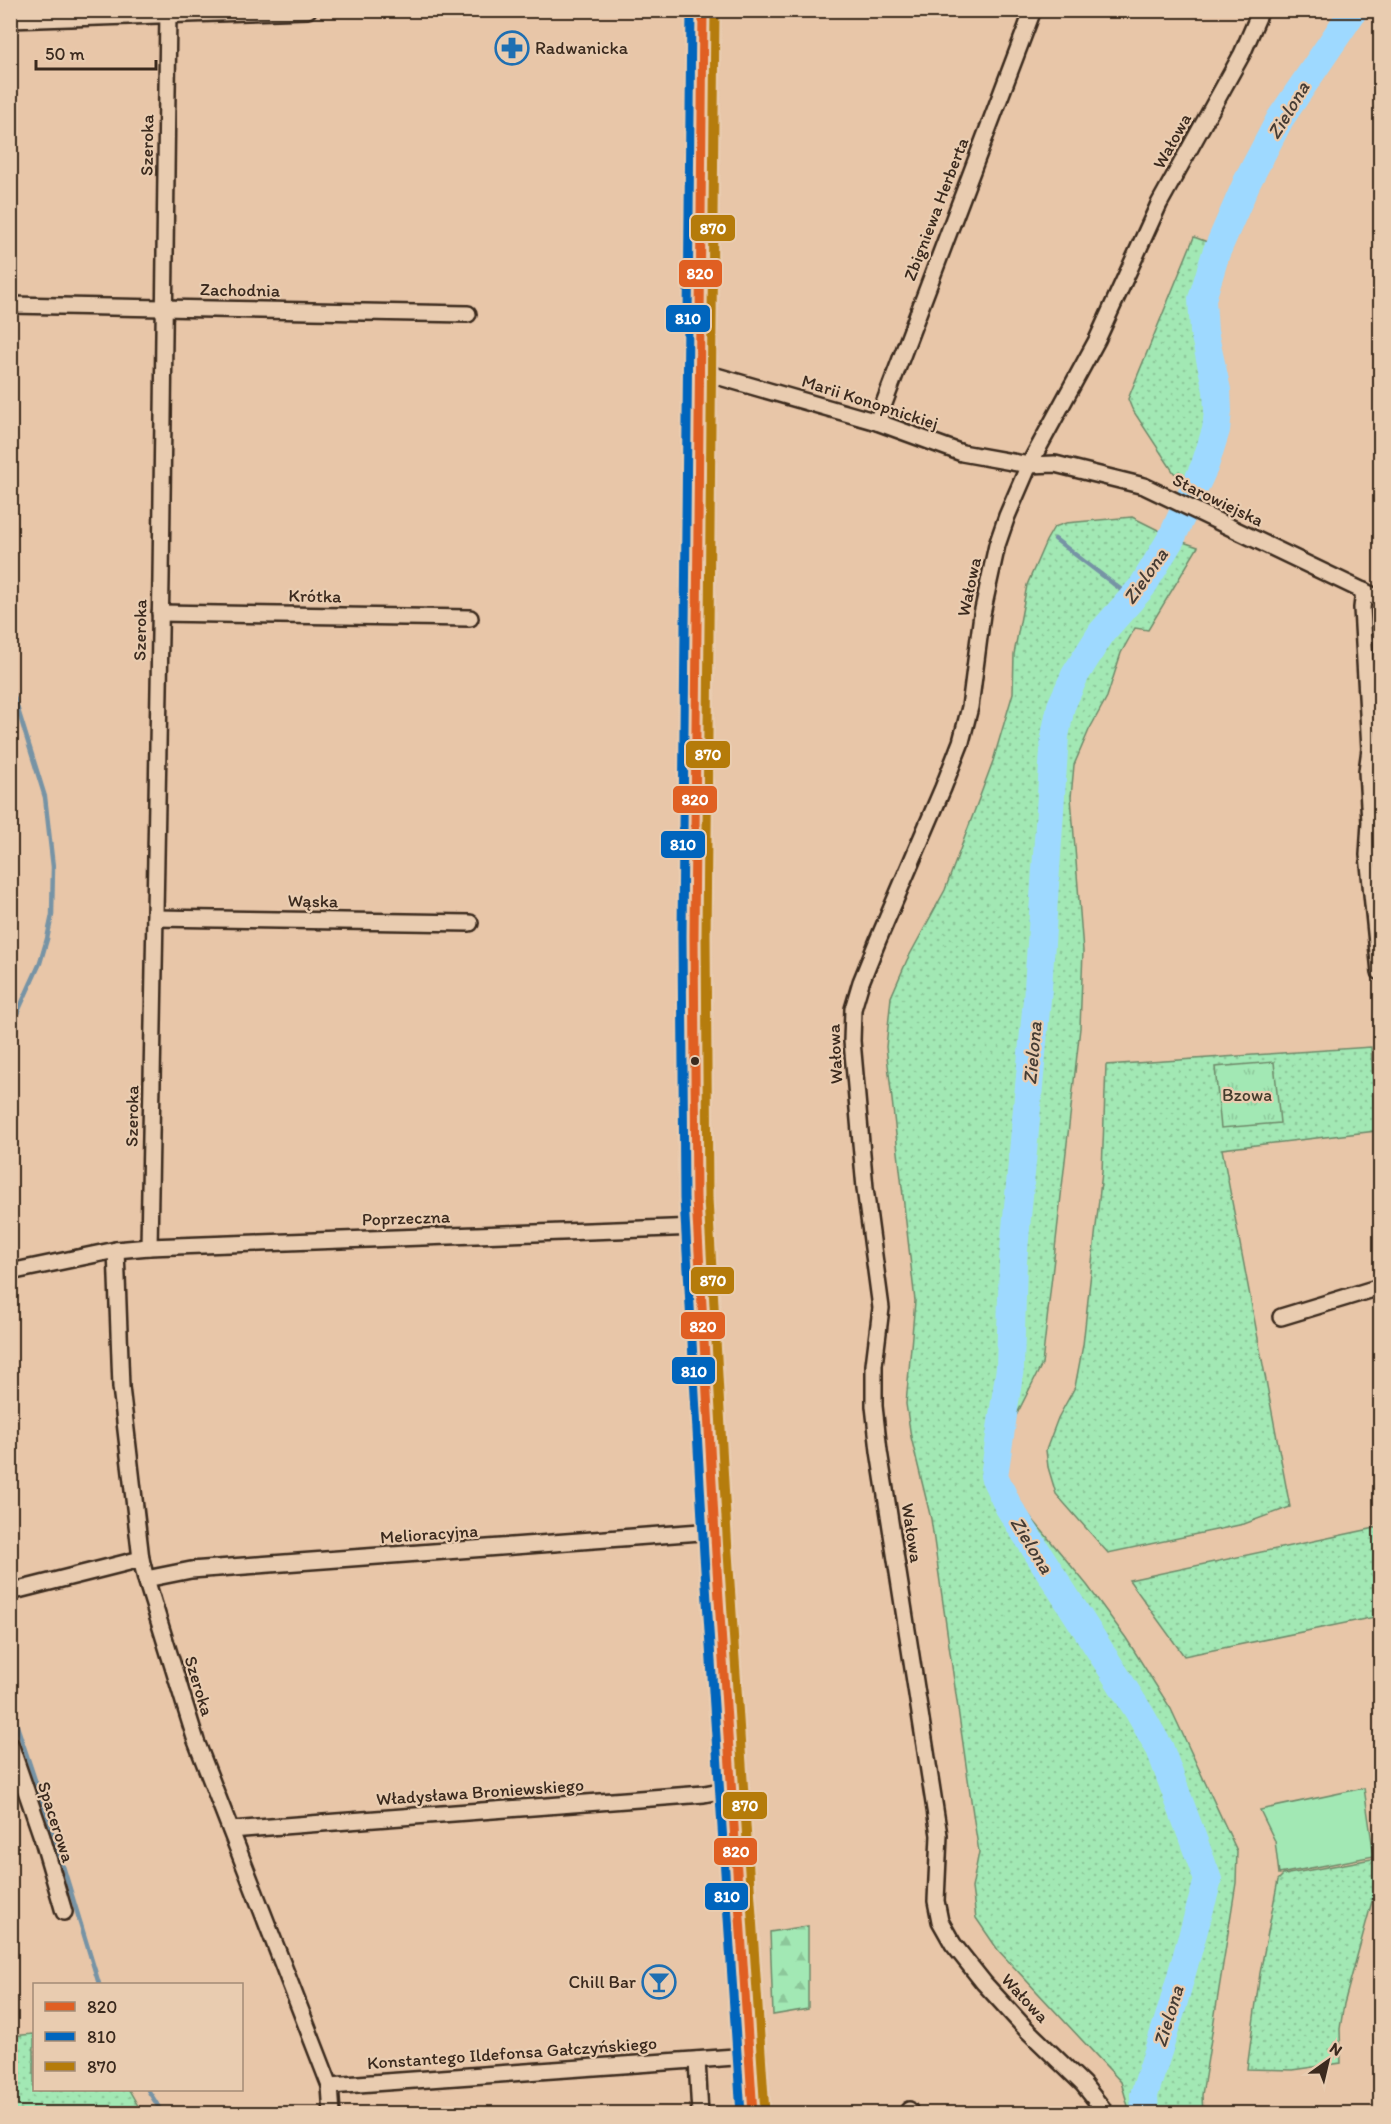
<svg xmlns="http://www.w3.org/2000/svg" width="1391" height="2124" viewBox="0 0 1391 2124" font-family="Itim,sans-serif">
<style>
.grass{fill:url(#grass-dots);stroke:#6e8969;stroke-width:1.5}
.forest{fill:url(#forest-firs);stroke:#6e8969;stroke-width:1.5}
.park{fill:url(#park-tufts);stroke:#6e8969;stroke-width:1.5}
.garden{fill:#a2e8b4;stroke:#6e8969;stroke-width:1.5}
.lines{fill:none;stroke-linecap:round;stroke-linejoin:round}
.stream{stroke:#7693a5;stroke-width:4.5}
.river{stroke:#9ed9ff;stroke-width:28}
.street-casing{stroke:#3b2a1e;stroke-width:20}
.primary-casing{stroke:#3b2a1e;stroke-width:28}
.street{stroke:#e9ccb0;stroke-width:15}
.primary{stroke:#e9ccb0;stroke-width:24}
.bus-1-casing{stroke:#e9ccb0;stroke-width:14}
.bus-2-casing{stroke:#e9ccb0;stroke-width:14}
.bus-3-casing{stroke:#e9ccb0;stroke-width:14}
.bus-1{stroke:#e05f22;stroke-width:9}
.bus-2{stroke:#0065bd;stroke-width:9}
.bus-3{stroke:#b57b0a;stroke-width:9}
.bus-dot{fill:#3b2a1e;stroke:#e9ccb0;stroke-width:2}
.labels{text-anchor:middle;stroke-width:4.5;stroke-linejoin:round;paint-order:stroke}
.poi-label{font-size:18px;fill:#3b2a1e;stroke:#e9ccb0;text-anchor:start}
.street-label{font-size:18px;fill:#3b2a1e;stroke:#e9ccb0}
.park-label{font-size:18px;fill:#453d2d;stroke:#e9ccb0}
.water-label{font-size:20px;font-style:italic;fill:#453c34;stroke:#e9ccb0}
.line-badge{stroke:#e9ccb0;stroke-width:2}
.badge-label{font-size:16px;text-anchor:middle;font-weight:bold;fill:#fff}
</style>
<defs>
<pattern id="grass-dots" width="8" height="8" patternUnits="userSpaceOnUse" patternTransform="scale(1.5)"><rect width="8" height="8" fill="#a2e8b4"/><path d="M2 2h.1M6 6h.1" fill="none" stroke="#8cc79a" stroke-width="1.8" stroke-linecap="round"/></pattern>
<pattern id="forest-firs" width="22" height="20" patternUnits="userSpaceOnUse" patternTransform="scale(1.5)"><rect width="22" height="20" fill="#a2e8b4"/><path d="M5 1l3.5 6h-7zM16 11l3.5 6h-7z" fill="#8cc79a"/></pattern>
<pattern id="park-tufts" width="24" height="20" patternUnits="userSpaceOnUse" patternTransform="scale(1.5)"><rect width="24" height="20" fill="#a2e8b4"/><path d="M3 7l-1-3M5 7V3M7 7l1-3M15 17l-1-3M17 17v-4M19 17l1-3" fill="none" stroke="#8cc79a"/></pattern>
</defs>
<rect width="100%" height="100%" fill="#e8c6a8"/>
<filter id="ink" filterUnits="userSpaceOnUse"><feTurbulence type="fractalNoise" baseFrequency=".0167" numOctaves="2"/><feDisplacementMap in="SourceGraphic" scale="12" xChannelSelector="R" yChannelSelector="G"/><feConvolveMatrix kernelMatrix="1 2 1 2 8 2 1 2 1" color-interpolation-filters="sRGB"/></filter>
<g filter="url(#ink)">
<g class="grass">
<path d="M 1194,237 L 1210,243 L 1197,280 L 1194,314 L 1207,390 L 1207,444 L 1201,462 L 1187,478 L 1174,473 L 1132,409 L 1128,399 Z"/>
<path d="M 1132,517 L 1180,541 L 1198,547 L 1148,630 L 1135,628 L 1121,653 L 1107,697 L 1089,730 L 1074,765 L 1071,797 L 1083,951 L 1080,1028 L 1042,1364 L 1012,1424 L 1006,1446 L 1007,1477 L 1019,1503 L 1087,1585 L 1126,1638 L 1171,1709 L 1237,1851 L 1236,1883 L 1202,2095 L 1203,2114 L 1130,2113 L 1121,2082 L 998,1950 L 976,1918 L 972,1888 L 979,1852 L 974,1821 L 931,1519 L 911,1437 L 906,1404 L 915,1301 L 886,1047 L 891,997 L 907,960 L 945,890 L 993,761 L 1013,693 L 1014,654 L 1027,585 L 1046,541 L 1054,527 L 1066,523 Z"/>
<path d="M 1371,1047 L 1376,1131 L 1222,1149 L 1290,1507 L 1244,1524 L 1108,1553 L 1056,1494 L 1048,1467 L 1046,1450 L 1058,1418 L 1075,1387 L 1083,1345 L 1102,1172 L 1106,1065 Z"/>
<path d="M 1380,1527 L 1380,1616 L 1184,1656 L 1129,1580 Z"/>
<path d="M 1372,1859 L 1380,1861 L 1380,1872 L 1344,2004 L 1340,2029 L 1341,2063 L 1292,2070 L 1247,2069 L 1260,1973 L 1278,1880 L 1283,1875 Z"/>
<path d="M 34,2034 L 34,2090 L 129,2090 L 142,2113 L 11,2113 L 11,2036 Z"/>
</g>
<path class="forest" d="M 808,1926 L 808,2009 L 773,2015 L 770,1932 Z"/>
<path class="park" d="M 1274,1062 L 1280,1123 L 1221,1128 L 1215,1067 Z"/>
<path class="garden" d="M 1364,1788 L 1374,1856 L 1279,1874 L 1275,1841 L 1260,1810 Z"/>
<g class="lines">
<g class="stream">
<path d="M 1055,539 L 1132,598"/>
<path d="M 10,684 L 45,797 L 53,867 L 52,915 L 47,939 L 40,963 L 10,1029"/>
<path d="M 10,1705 L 55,1840 L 99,1984"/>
<path d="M 148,2090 L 163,2114"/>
</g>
<path class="river" d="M 1145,2114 L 1144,2095 L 1172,2008 L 1208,1880 L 1160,1749 L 1139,1712 L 1008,1506 L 994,1476 L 1010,1368 L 1013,1261 L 1038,988 L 1055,736 L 1061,706 L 1075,675 L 1102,632 L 1142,587 L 1172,537 L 1205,465 L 1216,430 L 1218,411 L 1217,390 L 1204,332 L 1202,299 L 1216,253 L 1247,182 L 1280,119 L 1354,10"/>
<g class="street-casing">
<g id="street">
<path d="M 10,20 L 308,10"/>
<path d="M 10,305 L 468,314"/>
<path d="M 699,371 L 877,422 L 962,453 L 1029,465 L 1055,464 L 1144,486 L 1380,599"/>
<path d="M 877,422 L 1033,10"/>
<path d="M 1364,591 L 1362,608 L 1370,749 L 1367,771 L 1370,822 L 1368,855 L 1380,972"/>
<path d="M 160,613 L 470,618"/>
<path d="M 155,918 L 470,923"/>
<path d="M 149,1247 L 161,578 L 168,10"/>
<path d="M 116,1250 L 121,1387 L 141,1559 L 146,1579 L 196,1741 L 330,2086 L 332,2114"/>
<path d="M 10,1272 L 116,1250 L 149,1247 L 698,1227"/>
<path d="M 1281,1317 L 1380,1287"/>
<path d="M 146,1579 L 191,1570 L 714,1531"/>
<path d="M 10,1592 L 141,1559"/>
<path d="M 10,1744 L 42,1837 L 64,1912"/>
<path d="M 231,1830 L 704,1794 L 731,1789"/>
<path d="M 697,2060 L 700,2114"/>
<path d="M 330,2086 L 749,2056"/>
<path d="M 909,2110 L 910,2114"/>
<path d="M 1105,2114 L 1102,2108 L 1083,2084 L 1026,2029 L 984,1983 L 953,1944 L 940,1921 L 936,1901 L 939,1835 L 879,1451 L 874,1406 L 874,1365 L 881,1308 L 865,1188 L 852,1041 L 853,1009 L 861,982 L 878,940 L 943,788 L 961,742 L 970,707 L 982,614 L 997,545 L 1007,516 L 1029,465 L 1097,340 L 1159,204 L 1242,54 L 1261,10"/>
</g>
</g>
<g class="primary-casing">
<path id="primary" d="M 703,10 L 694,936 L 696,1199 L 716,1554 L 753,2114"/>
</g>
<use href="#street" class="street"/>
<use href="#primary" class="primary"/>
<g class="bus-1-casing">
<path id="bus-1" d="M 703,10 L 694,936 L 696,1199 L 716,1554 L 753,2114"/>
</g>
<g class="bus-2-casing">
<path id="bus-2" d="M 691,10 L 682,936 L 684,1199 L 704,1555 L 741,2114"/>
</g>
<g class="bus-3-casing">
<path id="bus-3" d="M 715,10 L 706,936 L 708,1199 L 728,1553 L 765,2113"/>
</g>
<use href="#bus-1" class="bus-1"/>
<use href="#bus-2" class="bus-2"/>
<use href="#bus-3" class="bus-3"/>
</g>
</g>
<defs>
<g id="pharmacy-ring" transform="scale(1.725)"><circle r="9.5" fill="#e9ccb0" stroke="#1f6fb2" stroke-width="1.5"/><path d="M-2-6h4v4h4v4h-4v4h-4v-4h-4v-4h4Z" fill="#1f6fb2"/></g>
<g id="bar-ring" transform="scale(1.725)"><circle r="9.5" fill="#e9ccb0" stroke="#1f6fb2" stroke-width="1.5"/><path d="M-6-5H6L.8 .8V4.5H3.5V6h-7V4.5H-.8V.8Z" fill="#1f6fb2"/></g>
</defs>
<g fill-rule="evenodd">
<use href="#pharmacy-ring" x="512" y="48"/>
<use href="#bar-ring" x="659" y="1982"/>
</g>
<circle class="bus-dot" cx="695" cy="1061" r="5"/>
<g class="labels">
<g class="poi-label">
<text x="535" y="54">Radwanicka</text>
<text x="636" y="1988" text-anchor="end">Chill Bar</text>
</g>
<g class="street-label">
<text transform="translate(1172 141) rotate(-61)" y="6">Wałowa</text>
<text transform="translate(147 145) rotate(-89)" y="6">Szeroka</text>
<text transform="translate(936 209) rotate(-69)" y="6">Zbigniewa Herberta</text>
<text transform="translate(240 290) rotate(1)" y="6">Zachodnia</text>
<text transform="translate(870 402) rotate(18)" y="6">Marii Konopnickiej</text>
<text transform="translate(1218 500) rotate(26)" y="6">Starowiejska</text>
<text transform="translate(969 587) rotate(-78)" y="6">Wałowa</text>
<text transform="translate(315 596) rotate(1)" y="6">Krótka</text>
<text transform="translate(140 630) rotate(-89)" y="6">Szeroka</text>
<text transform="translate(313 901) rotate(1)" y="6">Wąska</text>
<text transform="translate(835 1054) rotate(-93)" y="6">Wałowa</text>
<text transform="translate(132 1116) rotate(-89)" y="6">Szeroka</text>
<text transform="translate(406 1218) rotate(-2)" y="6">Poprzeczna</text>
<text transform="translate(912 1533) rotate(81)" y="6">Wałowa</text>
<text transform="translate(429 1534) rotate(-4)" y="6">Melioracyjna</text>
<text transform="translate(199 1686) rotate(73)" y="6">Szeroka</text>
<text transform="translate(480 1792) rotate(-4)" y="6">Władysława Broniewskiego</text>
<text transform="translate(56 1822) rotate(72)" y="6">Spacerowa</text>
<text transform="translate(1025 1998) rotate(47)" y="6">Wałowa</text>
<text transform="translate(512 2053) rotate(-4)" y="6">Konstantego Ildefonsa Gałczyńskiego</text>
</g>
<g class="park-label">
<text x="1247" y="1101">Bzowa</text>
</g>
<g class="water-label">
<text transform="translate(1288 110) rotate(-59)" y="7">Zielona</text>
<text transform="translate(1145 576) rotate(-55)" y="7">Zielona</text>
<text transform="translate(1032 1053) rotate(-85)" y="7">Zielona</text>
<text transform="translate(1032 1545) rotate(58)" y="7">Zielona</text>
<text transform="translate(1168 2016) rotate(-73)" y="7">Zielona</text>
</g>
</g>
<g class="line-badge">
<rect x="690" y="214" width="46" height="28" rx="6" fill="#b57b0a"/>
<rect x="678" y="259" width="45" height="29" rx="6" fill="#e05f22"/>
<rect x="665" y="304" width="46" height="29" rx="6" fill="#0065bd"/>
<rect x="685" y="740" width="46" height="29" rx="6" fill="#b57b0a"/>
<rect x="672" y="785" width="46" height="29" rx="6" fill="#e05f22"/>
<rect x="660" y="830" width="46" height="29" rx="6" fill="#0065bd"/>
<rect x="690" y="1266" width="45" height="29" rx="6" fill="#b57b0a"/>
<rect x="680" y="1311" width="46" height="29" rx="6" fill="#e05f22"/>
<rect x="671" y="1356" width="45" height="29" rx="6" fill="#0065bd"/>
<rect x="722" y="1791" width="46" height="29" rx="6" fill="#b57b0a"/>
<rect x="713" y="1837" width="45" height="29" rx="6" fill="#e05f22"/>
<rect x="704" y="1882" width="45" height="29" rx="6" fill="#0065bd"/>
</g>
<g class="badge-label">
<text x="713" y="234">870</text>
<text x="700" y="279">820</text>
<text x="688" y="324">810</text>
<text x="708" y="760">870</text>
<text x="695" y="805">820</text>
<text x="683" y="850">810</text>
<text x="713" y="1286">870</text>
<text x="703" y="1332">820</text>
<text x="694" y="1377">810</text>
<text x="745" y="1811">870</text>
<text x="736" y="1857">820</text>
<text x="727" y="1902">810</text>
</g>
<rect width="1391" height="2124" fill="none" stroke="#e9ccb0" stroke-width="36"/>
<rect x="18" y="18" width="1355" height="2088" fill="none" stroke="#3b2a1e" stroke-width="2" filter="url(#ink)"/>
<rect x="33" y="1983" width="210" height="108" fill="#e9ccb0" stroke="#a38b76" stroke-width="1.5"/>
<rect x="45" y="2002" width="30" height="9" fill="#e05f22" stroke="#a38b76" stroke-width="1.5"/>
<text x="87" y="2013" font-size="18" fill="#3b2a1e">820</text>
<rect x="45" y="2032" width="30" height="9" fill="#0065bd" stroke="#a38b76" stroke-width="1.5"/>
<text x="87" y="2043" font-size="18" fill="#3b2a1e">810</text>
<rect x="45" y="2062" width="30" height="9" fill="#b57b0a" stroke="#a38b76" stroke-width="1.5"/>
<text x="87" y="2073" font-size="18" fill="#3b2a1e">870</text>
<g transform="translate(1328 2061) rotate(34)" stroke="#e9ccb0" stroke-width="4.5" paint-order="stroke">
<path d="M0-4.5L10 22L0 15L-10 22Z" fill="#3b2a1e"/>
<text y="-9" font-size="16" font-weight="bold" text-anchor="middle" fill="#3b2a1e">N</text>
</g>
<path d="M36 60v9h120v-9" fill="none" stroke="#3b2a1e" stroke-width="3"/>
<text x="45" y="60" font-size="18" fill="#3b2a1e" stroke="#e9ccb0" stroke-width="4.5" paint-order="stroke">50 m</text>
</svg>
